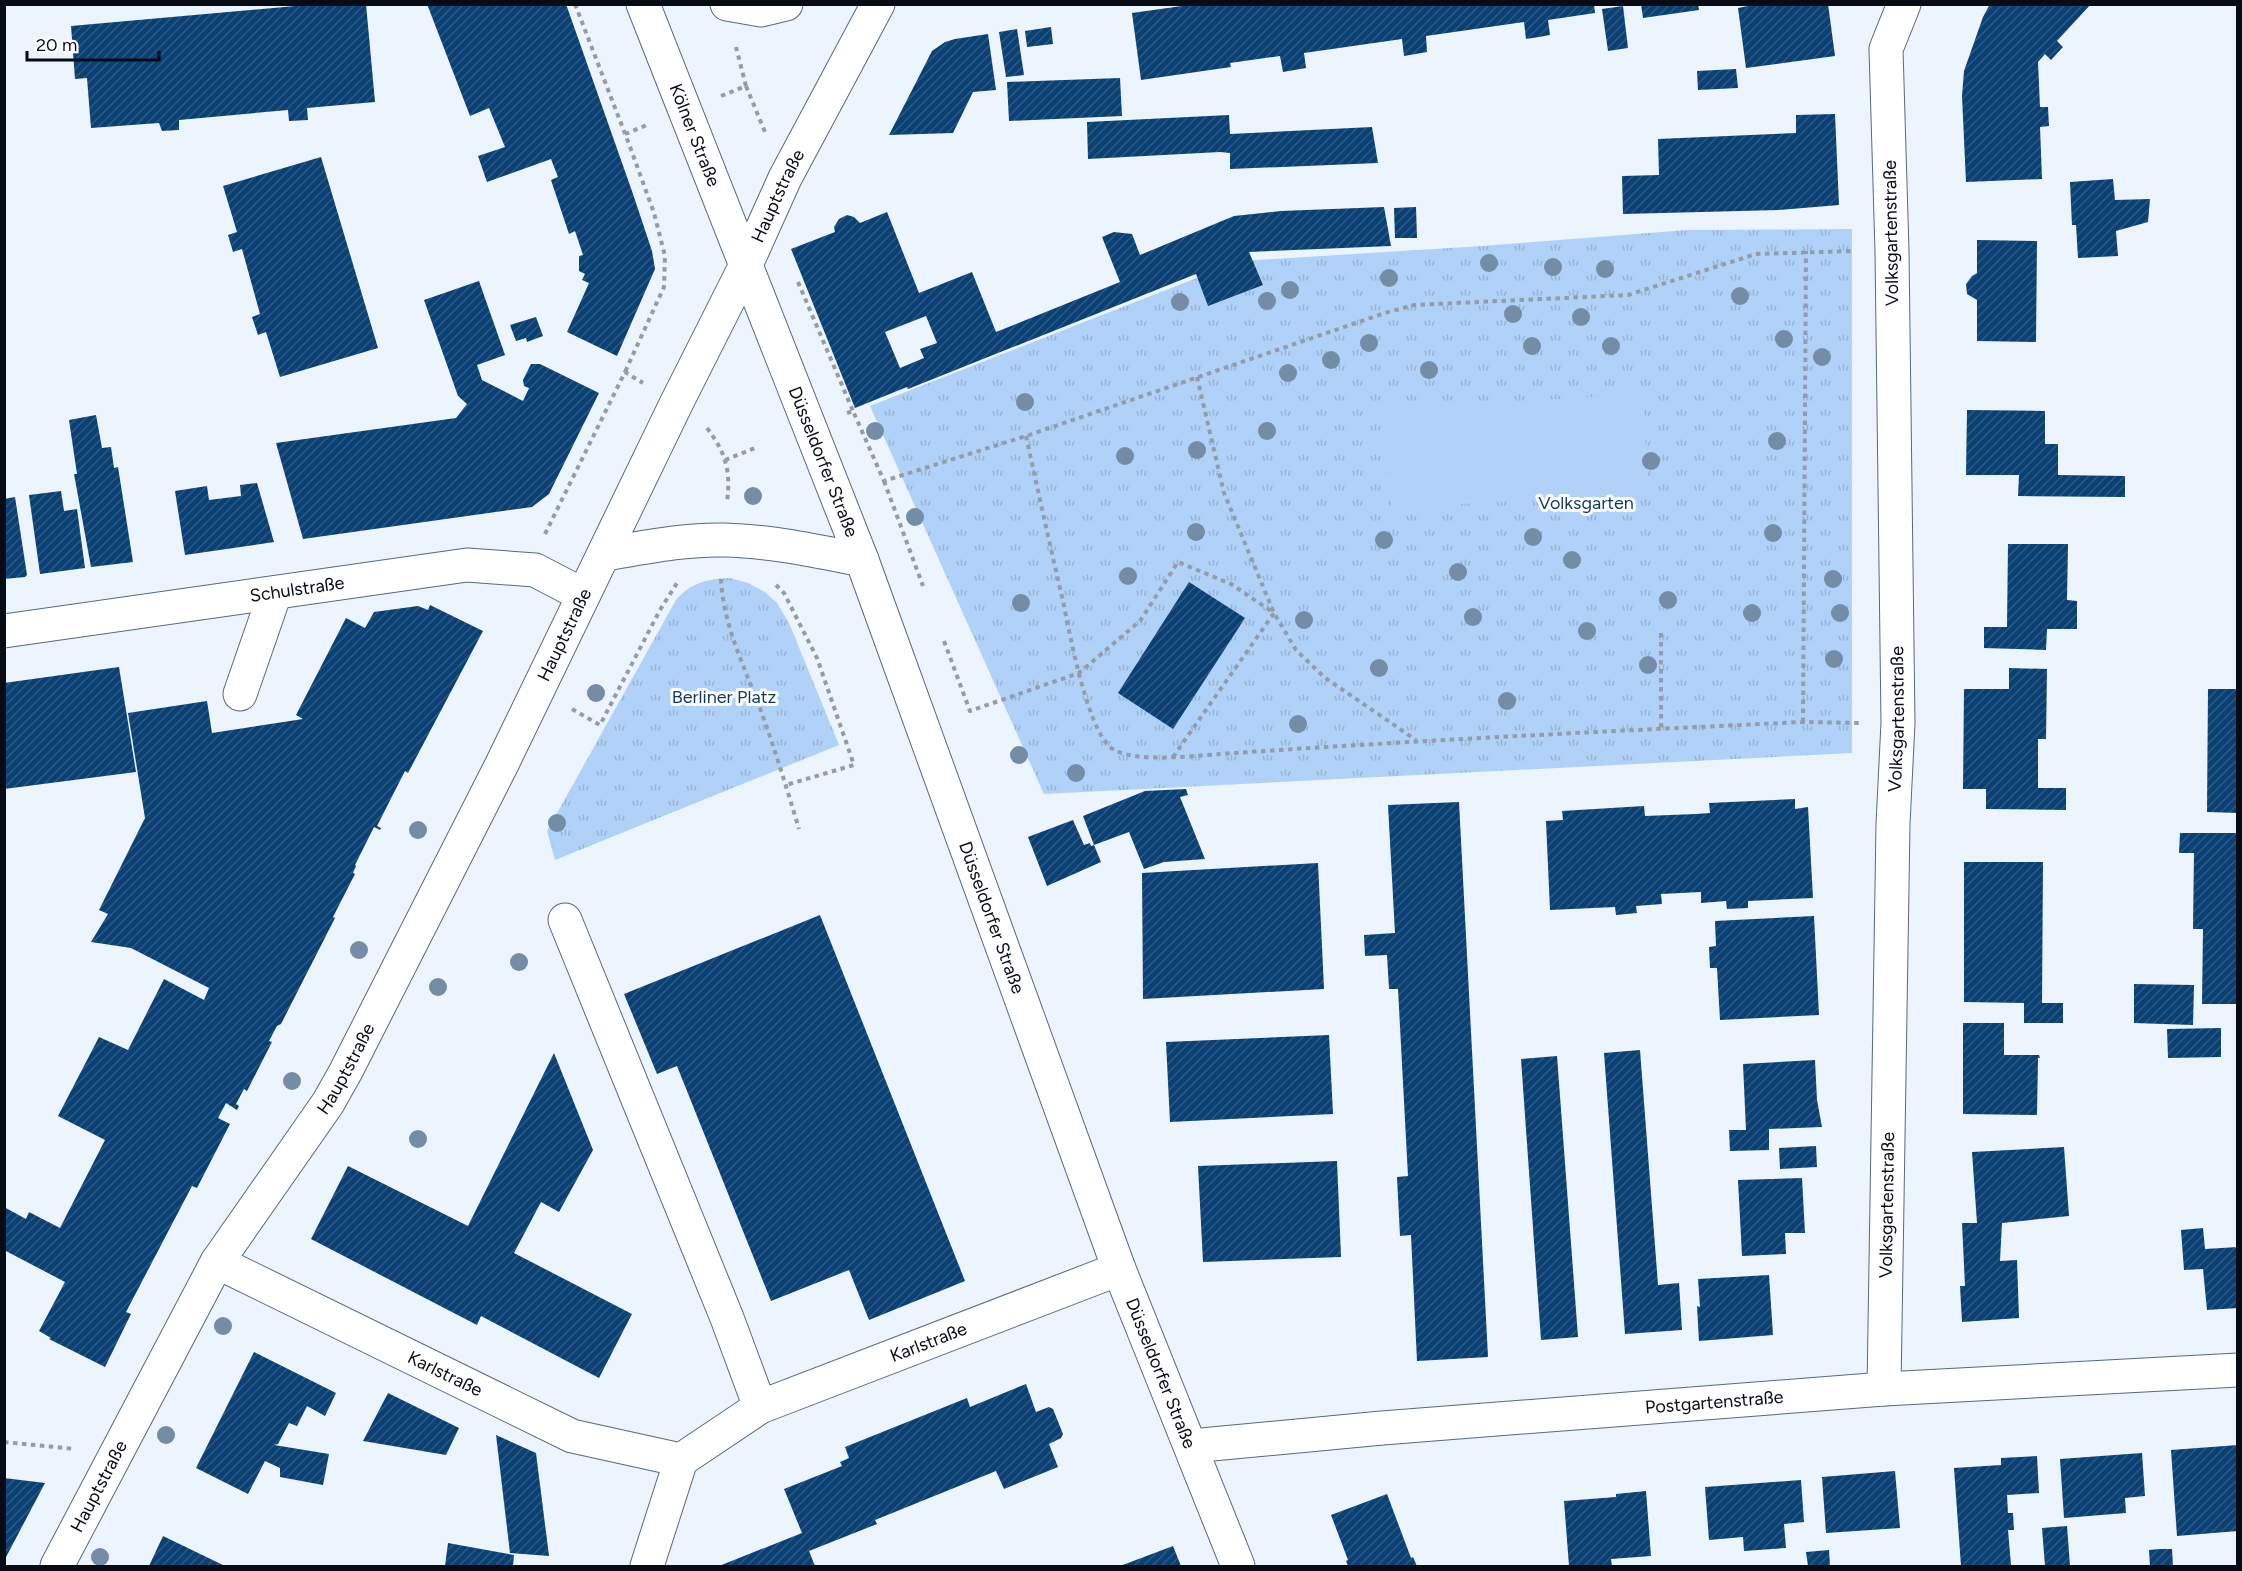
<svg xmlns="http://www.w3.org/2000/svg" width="2242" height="1571" viewBox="0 0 2242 1571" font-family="Figtree,sans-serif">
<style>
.grass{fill:url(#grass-tufts)}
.pitch{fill:#b1d2f8}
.building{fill:url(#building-hatch);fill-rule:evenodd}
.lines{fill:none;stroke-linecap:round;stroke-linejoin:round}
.minor-casing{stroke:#58697d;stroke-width:35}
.major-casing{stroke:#58697d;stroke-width:35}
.path{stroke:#959ca5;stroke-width:4;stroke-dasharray:4.5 4.5;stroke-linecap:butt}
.minor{stroke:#fff;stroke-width:33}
.major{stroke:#fff;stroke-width:33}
.tree{fill:#748ca6}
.labels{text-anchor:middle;stroke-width:6;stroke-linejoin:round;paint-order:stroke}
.street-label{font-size:18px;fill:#070c14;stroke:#fff}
.park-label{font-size:18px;fill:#12375e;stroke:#fff}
</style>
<defs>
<pattern id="grass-tufts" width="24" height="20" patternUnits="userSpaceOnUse" patternTransform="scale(1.5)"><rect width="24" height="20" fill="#b1d2f8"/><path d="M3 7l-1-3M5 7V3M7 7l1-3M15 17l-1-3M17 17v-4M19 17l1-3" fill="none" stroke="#97b3d4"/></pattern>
<pattern id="building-hatch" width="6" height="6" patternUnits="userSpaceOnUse" patternTransform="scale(1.5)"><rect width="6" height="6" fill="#0a4074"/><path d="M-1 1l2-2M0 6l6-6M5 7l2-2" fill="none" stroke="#2c5882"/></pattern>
</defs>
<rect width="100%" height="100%" fill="#ecf4fe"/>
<g class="grass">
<path d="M 1852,229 L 1852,753 L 1044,794 L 870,406 L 1240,261 L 1482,246 L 1687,230 Z"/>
<path d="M 730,578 L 748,583 L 765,592 L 777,603 L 789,623 L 839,745 L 555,860 L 547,831 L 676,600 C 691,582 708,579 730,578 Z"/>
</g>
<path class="pitch" d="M 1643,394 L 1648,493 L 1391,508 L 1386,409 Z"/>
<g class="building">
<path d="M 317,4 L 366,4 L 375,102 L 307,108 L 308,120 L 289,121 L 288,110 L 179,120 L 179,130 L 162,131 L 159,123 L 91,128 L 87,78 L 75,79 L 71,26 Z"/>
<path d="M 427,4 L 566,4 L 633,194 L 652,251 L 655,269 L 617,356 L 567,332 L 589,283 L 582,280 L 585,274 L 579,271 L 579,256 L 583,255 L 575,231 L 569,234 L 551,180 L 558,177 L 551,159 L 487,182 L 478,156 L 505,147 L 489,108 L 470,116 Z"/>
<path d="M 1196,4 L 1594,4 L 1595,13 L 1548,20 L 1550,35 L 1539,37 L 1526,39 L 1524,22 L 1426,36 L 1427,52 L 1404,56 L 1402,39 L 1304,53 L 1306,68 L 1283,72 L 1280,56 L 1230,63 L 1231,67 L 1141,80 L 1132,13 Z"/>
<path d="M 1641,4 L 1698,4 L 1699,10 L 1643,18 Z"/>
<path d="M 1758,4 L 1828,4 L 1835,56 L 1746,68 L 1738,8 Z"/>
<path d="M 1990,4 L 2091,4 L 2057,41 L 2063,47 L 2051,60 L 2045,54 L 2038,62 L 2040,107 L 2048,107 L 2049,126 L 2040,127 L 2042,179 L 1966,182 L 1962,96 L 1964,71 L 1983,17 Z"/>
<path d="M 1623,6 L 1628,48 L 1608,51 L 1602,9 Z"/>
<path d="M 1051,27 L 1053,44 L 1027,47 L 1025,31 Z"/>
<path d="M 1017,29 L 1024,75 L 1006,77 L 999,32 Z"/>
<path d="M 988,34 L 996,90 L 973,92 L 953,133 L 889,135 L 932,51 L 945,42 L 955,39 Z"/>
<path d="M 1736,69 L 1738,88 L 1698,90 L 1697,71 Z"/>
<path d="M 1120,78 L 1122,116 L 1009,121 L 1007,82 Z"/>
<path d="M 1835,114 L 1839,205 L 1779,210 L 1623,214 L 1622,176 L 1659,175 L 1658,139 L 1796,133 L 1796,115 Z"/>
<path d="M 1229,115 L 1230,134 L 1372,127 L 1378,163 L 1230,169 L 1230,153 L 1220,152 L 1088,159 L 1087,122 Z"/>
<path d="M 321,157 L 378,348 L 280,377 L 266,332 L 258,335 L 252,317 L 260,314 L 242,249 L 233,252 L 228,235 L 237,232 L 223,186 Z"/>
<path d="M 2113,179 L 2115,200 L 2150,199 L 2148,222 L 2116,231 L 2118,256 L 2078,258 L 2076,225 L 2072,225 L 2070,182 Z"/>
<path d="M 1384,207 L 1391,246 L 1249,252 L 1263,285 L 1208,306 L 1196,274 L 908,389 L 907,387 L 855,408 L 791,249 L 835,232 L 834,227 L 839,219 L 847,215 L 854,217 L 860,223 L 887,212 L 919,293 L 972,272 L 996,332 L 1120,282 L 1102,237 L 1114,232 L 1132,234 L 1140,255 L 1234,216 L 1281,211 ZM 926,316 L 937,343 L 920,349 L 924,358 L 900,368 L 885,332 Z"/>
<path d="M 1416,207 L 1417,238 L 1395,238 L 1394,208 Z"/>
<path d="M 1977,240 L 2037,241 L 2036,342 L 1977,341 L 1977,300 L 1967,294 L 1966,284 L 1972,276 L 1977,273 Z"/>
<path d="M 479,281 L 505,355 L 477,365 L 482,380 L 523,401 L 529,388 L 524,386 L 523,380 L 531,364 L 540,364 L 599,393 L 549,494 L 532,507 L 303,539 L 276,443 L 456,418 L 467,404 L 458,396 L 424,300 Z"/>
<path d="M 536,317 L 543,336 L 527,342 L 526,338 L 516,341 L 510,325 Z"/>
<path d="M 1967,410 L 2045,411 L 2045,444 L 2058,444 L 2058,475 L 2125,476 L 2125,497 L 2018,496 L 2019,475 L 1966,475 Z"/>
<path d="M 96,415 L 102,448 L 111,447 L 114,468 L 118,467 L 133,562 L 91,567 L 74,474 L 77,474 L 69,420 Z"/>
<path d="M 257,483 L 274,542 L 185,555 L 175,491 L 207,486 L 209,500 L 241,496 L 240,485 Z"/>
<path d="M 61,491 L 64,511 L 77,509 L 85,568 L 40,574 L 29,495 Z"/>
<path d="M 15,497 L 27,575 L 25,577 L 4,579 L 4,499 Z"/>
<path d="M 2008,544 L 2068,544 L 2067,600 L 2077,601 L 2077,629 L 2047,629 L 2046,650 L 1984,648 L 1984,627 L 2007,627 Z"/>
<path d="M 1189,582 L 1245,618 L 1173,729 L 1118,693 Z"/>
<path d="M 430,605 L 483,631 L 408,773 L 405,771 L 377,826 L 381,828 L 380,830 L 374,827 L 355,865 L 356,866 L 353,873 L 355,874 L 333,917 L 335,918 L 281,1024 L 277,1026 L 269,1041 L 272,1042 L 247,1091 L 244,1089 L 236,1104 L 239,1106 L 237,1110 L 226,1103 L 218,1118 L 230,1124 L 197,1188 L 192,1186 L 126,1312 L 131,1314 L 105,1367 L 49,1339 L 51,1338 L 39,1331 L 65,1282 L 4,1250 L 4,1207 L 26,1219 L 29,1212 L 60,1228 L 105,1140 L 58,1116 L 99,1037 L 128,1050 L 164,979 L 204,1000 L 209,988 L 131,948 L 91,942 L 108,914 L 99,910 L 145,818 L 128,713 L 207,701 L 212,733 L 303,719 L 296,715 L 346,618 L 365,628 L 374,612 L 418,606 L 428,610 Z"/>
<path d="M 119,667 L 136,772 L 4,789 L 4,683 Z"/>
<path d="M 2009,668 L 2047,669 L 2046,739 L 2038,739 L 2038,788 L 2066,788 L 2066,810 L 1986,809 L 1986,789 L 1963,789 L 1964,689 L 2009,689 Z"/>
<path d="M 2208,689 L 2238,689 L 2238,813 L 2207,812 Z"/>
<path d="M 1186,789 L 1188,795 L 1180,797 L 1205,859 L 1164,862 L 1144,869 L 1129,832 L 1094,845 L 1083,816 L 1145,791 Z"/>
<path d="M 1795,799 L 1795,809 L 1808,807 L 1813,898 L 1748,901 L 1748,908 L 1727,909 L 1726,901 L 1701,903 L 1701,892 L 1661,894 L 1662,904 L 1636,906 L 1637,913 L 1616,915 L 1615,907 L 1550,910 L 1546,821 L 1563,820 L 1562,811 L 1644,806 L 1645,816 L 1696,814 L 1710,813 L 1709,803 Z"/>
<path d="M 1459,802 L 1488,1357 L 1417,1361 L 1411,1235 L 1400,1236 L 1397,1177 L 1408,1176 L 1398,989 L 1389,989 L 1387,955 L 1365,956 L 1364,935 L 1395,933 L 1388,805 Z"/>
<path d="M 1073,820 L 1084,845 L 1090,843 L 1091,846 L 1094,845 L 1101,862 L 1047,886 L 1028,837 Z"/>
<path d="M 2180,833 L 2238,833 L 2238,1004 L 2202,1004 L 2203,929 L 2193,929 L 2194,853 L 2179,853 Z"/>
<path d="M 1964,862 L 2043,862 L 2042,1003 L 2063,1003 L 2063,1023 L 2024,1023 L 2024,1003 L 1964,1002 Z"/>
<path d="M 1318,863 L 1324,989 L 1143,999 L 1142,873 Z"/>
<path d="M 820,915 L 965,1281 L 869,1320 L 849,1270 L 771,1301 L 677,1066 L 657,1074 L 624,994 Z"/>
<path d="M 1814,916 L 1819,1015 L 1720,1020 L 1717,968 L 1710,968 L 1709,947 L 1716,946 L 1715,921 Z"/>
<path d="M 2134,984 L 2194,985 L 2193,1025 L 2134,1023 Z"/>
<path d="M 1963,1023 L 2004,1023 L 2004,1055 L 2039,1055 L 2040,1058 L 2038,1058 L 2037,1115 L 1963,1114 Z"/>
<path d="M 2221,1028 L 2221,1057 L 2168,1058 L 2167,1029 Z"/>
<path d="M 1329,1035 L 1333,1114 L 1170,1122 L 1166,1042 Z"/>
<path d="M 1640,1050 L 1658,1285 L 1679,1283 L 1682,1330 L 1625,1334 L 1604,1053 Z"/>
<path d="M 554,1053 L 593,1150 L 559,1212 L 541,1202 L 514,1253 L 632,1314 L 599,1378 L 481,1316 L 477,1325 L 311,1239 L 348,1166 L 468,1226 Z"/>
<path d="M 1557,1056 L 1578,1337 L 1541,1340 L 1521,1059 Z"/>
<path d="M 1815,1060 L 1817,1100 L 1822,1127 L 1769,1129 L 1769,1150 L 1730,1151 L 1729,1130 L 1746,1130 L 1743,1064 Z"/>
<path d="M 1816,1146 L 1817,1167 L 1780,1169 L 1779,1148 Z"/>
<path d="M 2064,1147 L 2069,1216 L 2002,1223 L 2000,1261 L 2017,1260 L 2019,1318 L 1962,1322 L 1960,1286 L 1965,1286 L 1962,1223 L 1977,1223 L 1972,1152 Z"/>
<path d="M 1337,1161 L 1341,1257 L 1203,1262 L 1198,1166 Z"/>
<path d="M 1802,1178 L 1805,1233 L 1785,1233 L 1786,1254 L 1742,1256 L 1738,1180 Z"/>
<path d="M 2203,1228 L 2205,1249 L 2238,1247 L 2238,1308 L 2207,1310 L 2203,1269 L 2184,1270 L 2181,1230 Z"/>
<path d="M 1769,1275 L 1773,1335 L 1699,1341 L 1697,1306 L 1700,1307 L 1698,1279 Z"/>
<path d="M 254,1352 L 336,1393 L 325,1416 L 307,1406 L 297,1426 L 289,1423 L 278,1444 L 274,1445 L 329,1454 L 323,1485 L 280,1477 L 280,1468 L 265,1461 L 248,1494 L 196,1468 Z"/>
<path d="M 1026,1384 L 1036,1412 L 1049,1407 L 1053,1409 L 1063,1434 L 1061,1438 L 1049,1444 L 1058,1467 L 1004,1489 L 996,1471 L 875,1520 L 877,1524 L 809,1551 L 815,1566 L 719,1566 L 802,1533 L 784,1489 L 842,1466 L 840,1462 L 849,1458 L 845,1447 L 967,1398 L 970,1407 Z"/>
<path d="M 388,1393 L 459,1428 L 446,1455 L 363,1441 Z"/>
<path d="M 496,1435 L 536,1453 L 549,1556 L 510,1553 Z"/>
<path d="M 2238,1445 L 2238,1531 L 2177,1536 L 2171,1450 Z"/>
<path d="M 2142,1453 L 2145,1496 L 2125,1498 L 2126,1513 L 2064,1518 L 2060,1459 Z"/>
<path d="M 2037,1456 L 2039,1493 L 2007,1495 L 2008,1513 L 2013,1513 L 2014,1530 L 2008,1530 L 2011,1565 L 1961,1566 L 1954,1468 L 2001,1465 L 2001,1458 Z"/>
<path d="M 1895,1471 L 1900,1528 L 1826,1533 L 1822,1477 Z"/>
<path d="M 4,1478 L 45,1483 L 4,1561 Z"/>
<path d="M 1801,1480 L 1804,1522 L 1784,1524 L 1786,1548 L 1744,1551 L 1743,1537 L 1709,1540 L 1705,1487 Z"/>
<path d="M 1646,1491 L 1651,1556 L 1611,1559 L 1612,1566 L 1569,1566 L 1564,1501 L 1616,1497 L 1616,1494 Z"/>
<path d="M 1387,1494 L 1411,1558 L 1413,1557 L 1417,1566 L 1348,1566 L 1346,1561 L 1348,1560 L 1331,1515 Z"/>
<path d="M 2067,1526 L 2070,1566 L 2045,1566 L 2042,1528 Z"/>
<path d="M 163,1536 L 225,1566 L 149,1566 Z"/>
<path d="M 448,1543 L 514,1555 L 513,1566 L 445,1566 Z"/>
<path d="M 1173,1546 L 1181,1566 L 1120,1566 Z"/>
<path d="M 2160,1549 L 2172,1549 L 2173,1566 L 2150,1566 L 2149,1550 Z"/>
<path d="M 1829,1550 L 1830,1566 L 1808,1566 L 1806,1552 Z"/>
</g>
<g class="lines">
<g class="minor-casing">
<g id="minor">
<path d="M 727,4 L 761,10 L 786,4"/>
<path d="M 604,554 C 643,548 684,539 724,540 C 771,541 816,551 862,560"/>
<path id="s1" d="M 4,631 L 467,565 L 535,570 L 583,595"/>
<path d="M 240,694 L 275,593"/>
<path d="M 565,920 L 727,1318 L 760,1407"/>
<path id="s2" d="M 217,1262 L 572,1436 L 681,1460"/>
<path id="s3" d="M 1884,1389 L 1893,824 L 1898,723 L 1892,251 L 1886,49 L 1904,4"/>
<path id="s4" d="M 1191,1446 L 1382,1428 L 1884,1389 L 2238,1370"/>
<path id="s5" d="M 57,1566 L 217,1262 L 328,1103 L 346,1071 L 502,764 L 676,404 L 745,267 L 785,178 L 878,4"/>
<path id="s6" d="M 647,1566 L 681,1460 L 760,1407 L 1119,1269"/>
</g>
</g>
<g class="major-casing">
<g id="major">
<path id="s7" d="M 643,4 L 862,560 L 1119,1269 L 1238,1566"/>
</g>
</g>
<g class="path">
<path d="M 575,4 L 629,144 L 654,213 L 665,256 L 664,287 L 625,372"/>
<path d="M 746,86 L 765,132"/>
<path d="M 721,96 L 746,86 L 736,47"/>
<path d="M 625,134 L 647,125"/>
<path d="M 798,282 L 853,411"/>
<path d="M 1197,377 L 1224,493 L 1274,613 L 1296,650 L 1324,677 L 1416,740"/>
<path d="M 847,413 L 853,411 L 884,481 L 1026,436 L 1385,313 L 1414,305 L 1628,295 L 1756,254 L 1853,251"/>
<path d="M 707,428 C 726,453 731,471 727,502"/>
<path d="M 1026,436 C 1038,491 1050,546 1063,601 C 1070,635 1086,723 1109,746 C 1129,766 1207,754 1235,753 C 1424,740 1613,731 1803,722 L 1859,723"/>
<path d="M 725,460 L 755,448"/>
<path d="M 884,481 L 923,586"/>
<path d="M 545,534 L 625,372 L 643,383"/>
<path d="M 721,579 C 723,625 745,668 761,711 C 775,750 787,789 799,829"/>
<path d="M 776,585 L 784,593 L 817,658 L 854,765 L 786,785"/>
<path d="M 1661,633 L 1661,728"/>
<path d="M 944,641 L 970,711 L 1079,673 L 1140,621 L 1178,562 L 1231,584 L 1274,613"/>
<path d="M 572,709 L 600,725 L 660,610 L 677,583"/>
<path d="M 1803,722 L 1806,251"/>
<path d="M 1173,757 L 1274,613"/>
<path d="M 4,1442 L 75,1449"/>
</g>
<use href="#minor" class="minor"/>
<use href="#major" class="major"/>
</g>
<g class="tree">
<circle cx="1489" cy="263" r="9"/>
<circle cx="1553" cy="267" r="9"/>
<circle cx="1605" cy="269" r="9"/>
<circle cx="1389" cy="278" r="9"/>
<circle cx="1290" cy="290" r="9"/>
<circle cx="1740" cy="296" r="9"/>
<circle cx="1267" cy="301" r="9"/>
<circle cx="1180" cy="302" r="9"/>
<circle cx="1513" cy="314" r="9"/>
<circle cx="1581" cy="317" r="9"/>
<circle cx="1784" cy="339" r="9"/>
<circle cx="1369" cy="343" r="9"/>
<circle cx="1532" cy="346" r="9"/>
<circle cx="1611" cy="346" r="9"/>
<circle cx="1822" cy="357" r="9"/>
<circle cx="1331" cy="360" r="9"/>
<circle cx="1429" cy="370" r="9"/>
<circle cx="1288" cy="373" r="9"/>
<circle cx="1025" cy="402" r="9"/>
<circle cx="875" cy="431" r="9"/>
<circle cx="1267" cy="431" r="9"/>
<circle cx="1777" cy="441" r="9"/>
<circle cx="1197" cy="450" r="9"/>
<circle cx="1125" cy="456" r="9"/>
<circle cx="1651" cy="461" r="9"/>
<circle cx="753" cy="496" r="9"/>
<circle cx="915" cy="517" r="9"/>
<circle cx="1196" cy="532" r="9"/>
<circle cx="1773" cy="533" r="9"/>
<circle cx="1533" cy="537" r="9"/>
<circle cx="1384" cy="540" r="9"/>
<circle cx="1572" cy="560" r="9"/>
<circle cx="1458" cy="572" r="9"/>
<circle cx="1128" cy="576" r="9"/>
<circle cx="1833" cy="579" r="9"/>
<circle cx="1668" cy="600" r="9"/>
<circle cx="1021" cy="603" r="9"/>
<circle cx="1752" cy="613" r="9"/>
<circle cx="1840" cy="613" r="9"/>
<circle cx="1473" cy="617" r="9"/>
<circle cx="1304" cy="620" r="9"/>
<circle cx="1587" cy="631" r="9"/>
<circle cx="1834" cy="659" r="9"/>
<circle cx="1648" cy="665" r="9"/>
<circle cx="1379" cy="668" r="9"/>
<circle cx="596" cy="693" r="9"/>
<circle cx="1507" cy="701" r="9"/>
<circle cx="1298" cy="724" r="9"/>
<circle cx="1019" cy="755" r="9"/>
<circle cx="1076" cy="773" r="9"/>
<circle cx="557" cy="823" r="9"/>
<circle cx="418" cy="830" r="9"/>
<circle cx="359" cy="950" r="9"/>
<circle cx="519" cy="962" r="9"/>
<circle cx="438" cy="987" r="9"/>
<circle cx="292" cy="1081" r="9"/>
<circle cx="418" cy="1139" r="9"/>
<circle cx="223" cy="1326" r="9"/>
<circle cx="166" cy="1435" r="9"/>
<circle cx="100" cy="1557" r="9"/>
</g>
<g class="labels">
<g class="street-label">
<text dy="6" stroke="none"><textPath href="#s7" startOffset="141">Kölner Straße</textPath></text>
<text dy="6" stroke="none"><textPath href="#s5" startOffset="1550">Hauptstraße</textPath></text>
<text transform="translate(1891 233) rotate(-91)" y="6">Volksgartenstraße</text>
<text dy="6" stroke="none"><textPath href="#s7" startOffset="492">Düsseldorfer Straße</textPath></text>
<text dy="6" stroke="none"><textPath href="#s1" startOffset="296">Schulstraße</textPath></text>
<text dy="6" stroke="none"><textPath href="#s5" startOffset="1062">Hauptstraße</textPath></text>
<text dy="6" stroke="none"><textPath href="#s3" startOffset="670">Volksgartenstraße</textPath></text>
<text dy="6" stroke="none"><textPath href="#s7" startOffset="978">Düsseldorfer Straße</textPath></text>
<text dy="6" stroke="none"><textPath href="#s5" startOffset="576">Hauptstraße</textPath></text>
<text dy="6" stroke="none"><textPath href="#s3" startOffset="184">Volksgartenstraße</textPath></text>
<text dy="6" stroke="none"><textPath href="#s6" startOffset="387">Karlstraße</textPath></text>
<text dy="6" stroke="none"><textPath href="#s7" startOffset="1464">Düsseldorfer Straße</textPath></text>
<text dy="6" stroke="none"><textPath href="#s2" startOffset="254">Karlstraße</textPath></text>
<text dy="6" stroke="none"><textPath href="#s4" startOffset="525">Postgartenstraße</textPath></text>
<text dy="6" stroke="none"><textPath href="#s5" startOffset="90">Hauptstraße</textPath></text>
</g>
<g class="park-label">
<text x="1586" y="509">Volksgarten</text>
<text x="724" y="703">Berliner Platz</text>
</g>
</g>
<rect width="2242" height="1571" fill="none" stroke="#070c14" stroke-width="12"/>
<path d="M27 51v9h132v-9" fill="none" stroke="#070c14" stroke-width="3"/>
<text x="36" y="51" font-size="18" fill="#070c14" stroke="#ffffff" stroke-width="4.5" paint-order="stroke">20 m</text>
</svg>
